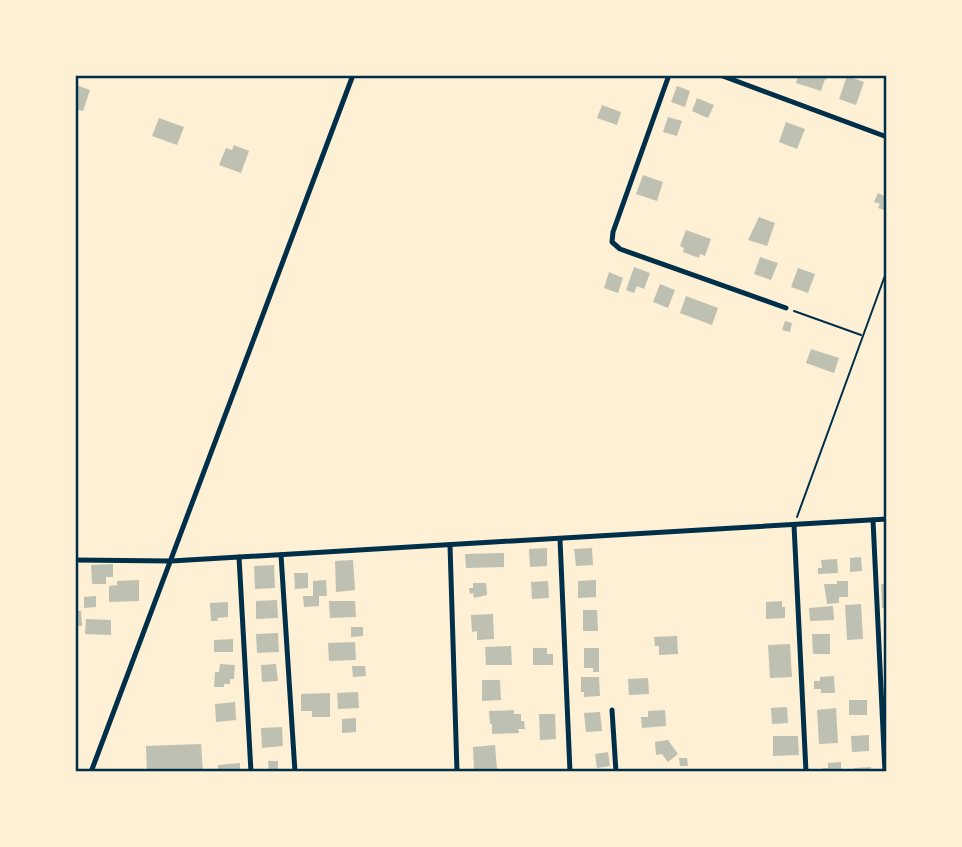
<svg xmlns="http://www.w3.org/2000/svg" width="962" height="847" viewBox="0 0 962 847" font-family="'Space Grotesk',sans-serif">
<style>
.building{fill:#bec0b2}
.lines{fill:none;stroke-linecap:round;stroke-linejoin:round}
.path{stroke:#003049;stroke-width:2}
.minor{stroke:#003049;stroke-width:5}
.neatline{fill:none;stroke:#003049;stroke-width:2.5}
</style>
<rect width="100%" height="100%" fill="#fdf0d5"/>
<g class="building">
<path d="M 801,75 L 828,75 L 826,80 L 825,79 L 821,91 L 796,83 L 798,76 L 801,77 Z"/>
<path d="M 847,76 L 864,82 L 856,105 L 839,99 Z"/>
<path d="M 76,85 L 90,90 L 83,111 L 75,109 Z"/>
<path d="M 677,86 L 690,91 L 685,107 L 671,102 Z"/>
<path d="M 697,98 L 714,105 L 708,118 L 692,111 Z"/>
<path d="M 602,105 L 621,112 L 617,125 L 597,118 Z"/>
<path d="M 668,117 L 682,121 L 677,136 L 663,132 Z"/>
<path d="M 159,118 L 184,127 L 177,145 L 152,136 Z"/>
<path d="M 786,122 L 805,129 L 797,149 L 779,142 Z"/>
<path d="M 234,145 L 249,151 L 241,173 L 219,165 L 226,148 L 232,150 Z"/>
<path d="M 643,175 L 663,182 L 657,201 L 636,194 Z"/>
<path d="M 878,193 L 887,197 L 887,211 L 878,208 L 880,204 L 874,202 Z"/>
<path d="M 759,217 L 775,223 L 767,246 L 748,240 Z"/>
<path d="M 686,230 L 711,239 L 705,256 L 700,254 L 699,258 L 683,252 L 684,248 L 680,246 Z"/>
<path d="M 760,257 L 778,263 L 771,280 L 754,274 Z"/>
<path d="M 634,267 L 650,273 L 644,289 L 637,286 L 634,293 L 626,290 Z"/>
<path d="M 798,268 L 815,274 L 808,293 L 791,287 Z"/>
<path d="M 609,272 L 623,278 L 618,293 L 604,288 Z"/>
<path d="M 660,284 L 675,290 L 668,308 L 653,302 Z"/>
<path d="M 686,296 L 718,308 L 712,325 L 680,313 Z"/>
<path d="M 785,321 L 792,323 L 790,332 L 782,330 Z"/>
<path d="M 811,349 L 839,358 L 834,373 L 806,363 Z"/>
<path d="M 547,548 L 547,566 L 530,567 L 529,549 Z"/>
<path d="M 592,548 L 593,565 L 576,566 L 574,549 Z"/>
<path d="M 504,553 L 504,567 L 466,568 L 465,554 Z"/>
<path d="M 861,557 L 862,571 L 850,572 L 850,558 Z"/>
<path d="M 837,559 L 838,573 L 818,574 L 818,568 L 822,568 L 821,560 Z"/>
<path d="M 353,560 L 355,590 L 336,592 L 335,561 Z"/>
<path d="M 113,564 L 113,577 L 106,577 L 106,584 L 92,584 L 91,565 Z"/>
<path d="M 274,565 L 275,588 L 255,589 L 254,566 Z"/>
<path d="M 294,573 L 308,573 L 308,588 L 295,589 Z"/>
<path d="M 139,580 L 139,601 L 109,602 L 109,586 L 117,585 L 117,581 Z"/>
<path d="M 326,580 L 327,596 L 319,596 L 319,606 L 304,607 L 303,596 L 313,596 L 313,581 Z"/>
<path d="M 596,580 L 596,597 L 578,598 L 578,581 Z"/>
<path d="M 548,581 L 549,598 L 532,599 L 531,582 Z"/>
<path d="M 837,581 L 848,581 L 848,597 L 839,597 L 839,603 L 827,604 L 824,584 L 837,584 Z"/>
<path d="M 473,583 L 486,583 L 487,595 L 474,598 L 473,593 L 470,594 L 469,588 L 473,588 Z"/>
<path d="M 881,584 L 887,584 L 887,608 L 882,608 Z"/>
<path d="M 96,596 L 96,607 L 84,608 L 84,597 Z"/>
<path d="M 277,600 L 278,618 L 256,619 L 256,601 Z"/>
<path d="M 329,601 L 355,601 L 356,617 L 330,618 Z"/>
<path d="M 782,601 L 782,607 L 785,607 L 785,618 L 766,619 L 766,602 Z"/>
<path d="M 228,602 L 228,617 L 217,618 L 218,621 L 211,621 L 210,603 Z"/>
<path d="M 861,604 L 863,639 L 847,640 L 845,605 Z"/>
<path d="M 833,606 L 834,620 L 810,621 L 809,608 Z"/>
<path d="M 583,610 L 597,610 L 598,631 L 583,631 Z"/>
<path d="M 75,611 L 81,611 L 82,626 L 75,626 Z"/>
<path d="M 493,614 L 494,639 L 477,640 L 477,631 L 472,632 L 471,615 Z"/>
<path d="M 86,619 L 111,620 L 111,635 L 85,634 Z"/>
<path d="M 351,627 L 363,627 L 363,636 L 351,637 Z"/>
<path d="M 278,633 L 279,652 L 257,653 L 256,634 Z"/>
<path d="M 812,634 L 830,634 L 830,654 L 813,654 Z"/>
<path d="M 677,636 L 678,654 L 659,655 L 659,646 L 655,646 L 654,637 Z"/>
<path d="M 233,639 L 233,652 L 214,652 L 214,640 Z"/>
<path d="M 355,642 L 356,660 L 329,661 L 328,643 Z"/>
<path d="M 790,644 L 792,677 L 770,678 L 768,645 Z"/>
<path d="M 511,646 L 512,665 L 486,665 L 485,647 Z"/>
<path d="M 533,648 L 547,648 L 547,654 L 553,654 L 553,665 L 533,665 Z"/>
<path d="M 584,648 L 599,648 L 599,672 L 593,672 L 593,668 L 584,668 Z"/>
<path d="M 220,664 L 235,665 L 234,679 L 230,679 L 230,684 L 224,684 L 224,687 L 214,687 L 215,672 L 219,672 Z"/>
<path d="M 276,664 L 278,681 L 262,682 L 261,665 Z"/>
<path d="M 352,666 L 365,666 L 366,676 L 353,677 Z"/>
<path d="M 834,676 L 835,693 L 821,693 L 821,689 L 814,689 L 814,681 L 820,681 L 820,677 Z"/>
<path d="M 581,677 L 599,677 L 600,696 L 584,697 L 584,692 L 581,692 Z"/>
<path d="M 648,678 L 649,694 L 629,695 L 628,679 Z"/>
<path d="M 482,680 L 500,680 L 501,700 L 482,701 Z"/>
<path d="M 358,692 L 359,708 L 338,709 L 337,693 Z"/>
<path d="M 330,693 L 330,717 L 312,717 L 312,711 L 301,711 L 301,694 Z"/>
<rect x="849" y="700" width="18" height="15"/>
<path d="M 235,702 L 236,720 L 216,722 L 215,704 Z"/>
<path d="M 787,707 L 788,723 L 772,724 L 771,708 Z"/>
<path d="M 836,708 L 838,743 L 819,744 L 817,710 Z"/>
<path d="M 514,710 L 514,714 L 521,714 L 521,721 L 524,721 L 525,729 L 518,729 L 519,733 L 492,734 L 492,724 L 490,724 L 489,711 Z"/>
<path d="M 665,710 L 666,726 L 642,728 L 641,717 L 648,717 L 648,711 Z"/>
<path d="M 600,712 L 602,731 L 586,732 L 584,713 Z"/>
<path d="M 539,714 L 555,714 L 556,739 L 540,740 Z"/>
<path d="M 356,718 L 356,732 L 342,733 L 342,719 Z"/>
<path d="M 282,727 L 283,746 L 262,748 L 261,728 Z"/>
<path d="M 869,735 L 869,751 L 852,752 L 851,736 Z"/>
<path d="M 773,736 L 798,736 L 799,755 L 773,756 Z"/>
<path d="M 668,740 L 678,754 L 668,762 L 662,754 L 656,755 L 655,742 Z"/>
<path d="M 201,744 L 203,772 L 147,772 L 146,746 Z"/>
<path d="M 495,745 L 497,769 L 474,770 L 473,747 Z"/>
<path d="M 608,752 L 610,766 L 597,768 L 595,754 Z"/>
<path d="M 679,758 L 687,758 L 688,766 L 680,766 Z"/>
<path d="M 268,761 L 278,761 L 278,772 L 269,772 Z"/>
<path d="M 841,762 L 841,772 L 823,772 L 823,768 L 828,768 L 828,763 Z"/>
<path d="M 240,763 L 240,772 L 218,772 L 218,765 Z"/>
<path d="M 871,767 L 871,772 L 854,772 L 854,768 Z"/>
</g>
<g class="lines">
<g class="path">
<path d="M 794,311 L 861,335"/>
<path d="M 797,517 L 887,270"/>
</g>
<g class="minor">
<path d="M 669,75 L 613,232 L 612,242 L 620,249 L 786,308"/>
<path d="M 720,75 L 887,137"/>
<path d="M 873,520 L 885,772"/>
<path d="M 794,525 L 806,772"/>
<path d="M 560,539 L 570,772"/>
<path d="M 450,545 L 457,772"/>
<path d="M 281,555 L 295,772"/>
<path d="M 239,557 L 251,772"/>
<path d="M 75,560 L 171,561 L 887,519"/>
<path d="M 612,710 L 616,772"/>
<path d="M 91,772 L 353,75"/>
</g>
</g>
<rect width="962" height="847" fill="none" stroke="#fdf0d5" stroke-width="154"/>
<rect x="77" y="77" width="808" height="693" class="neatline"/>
</svg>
